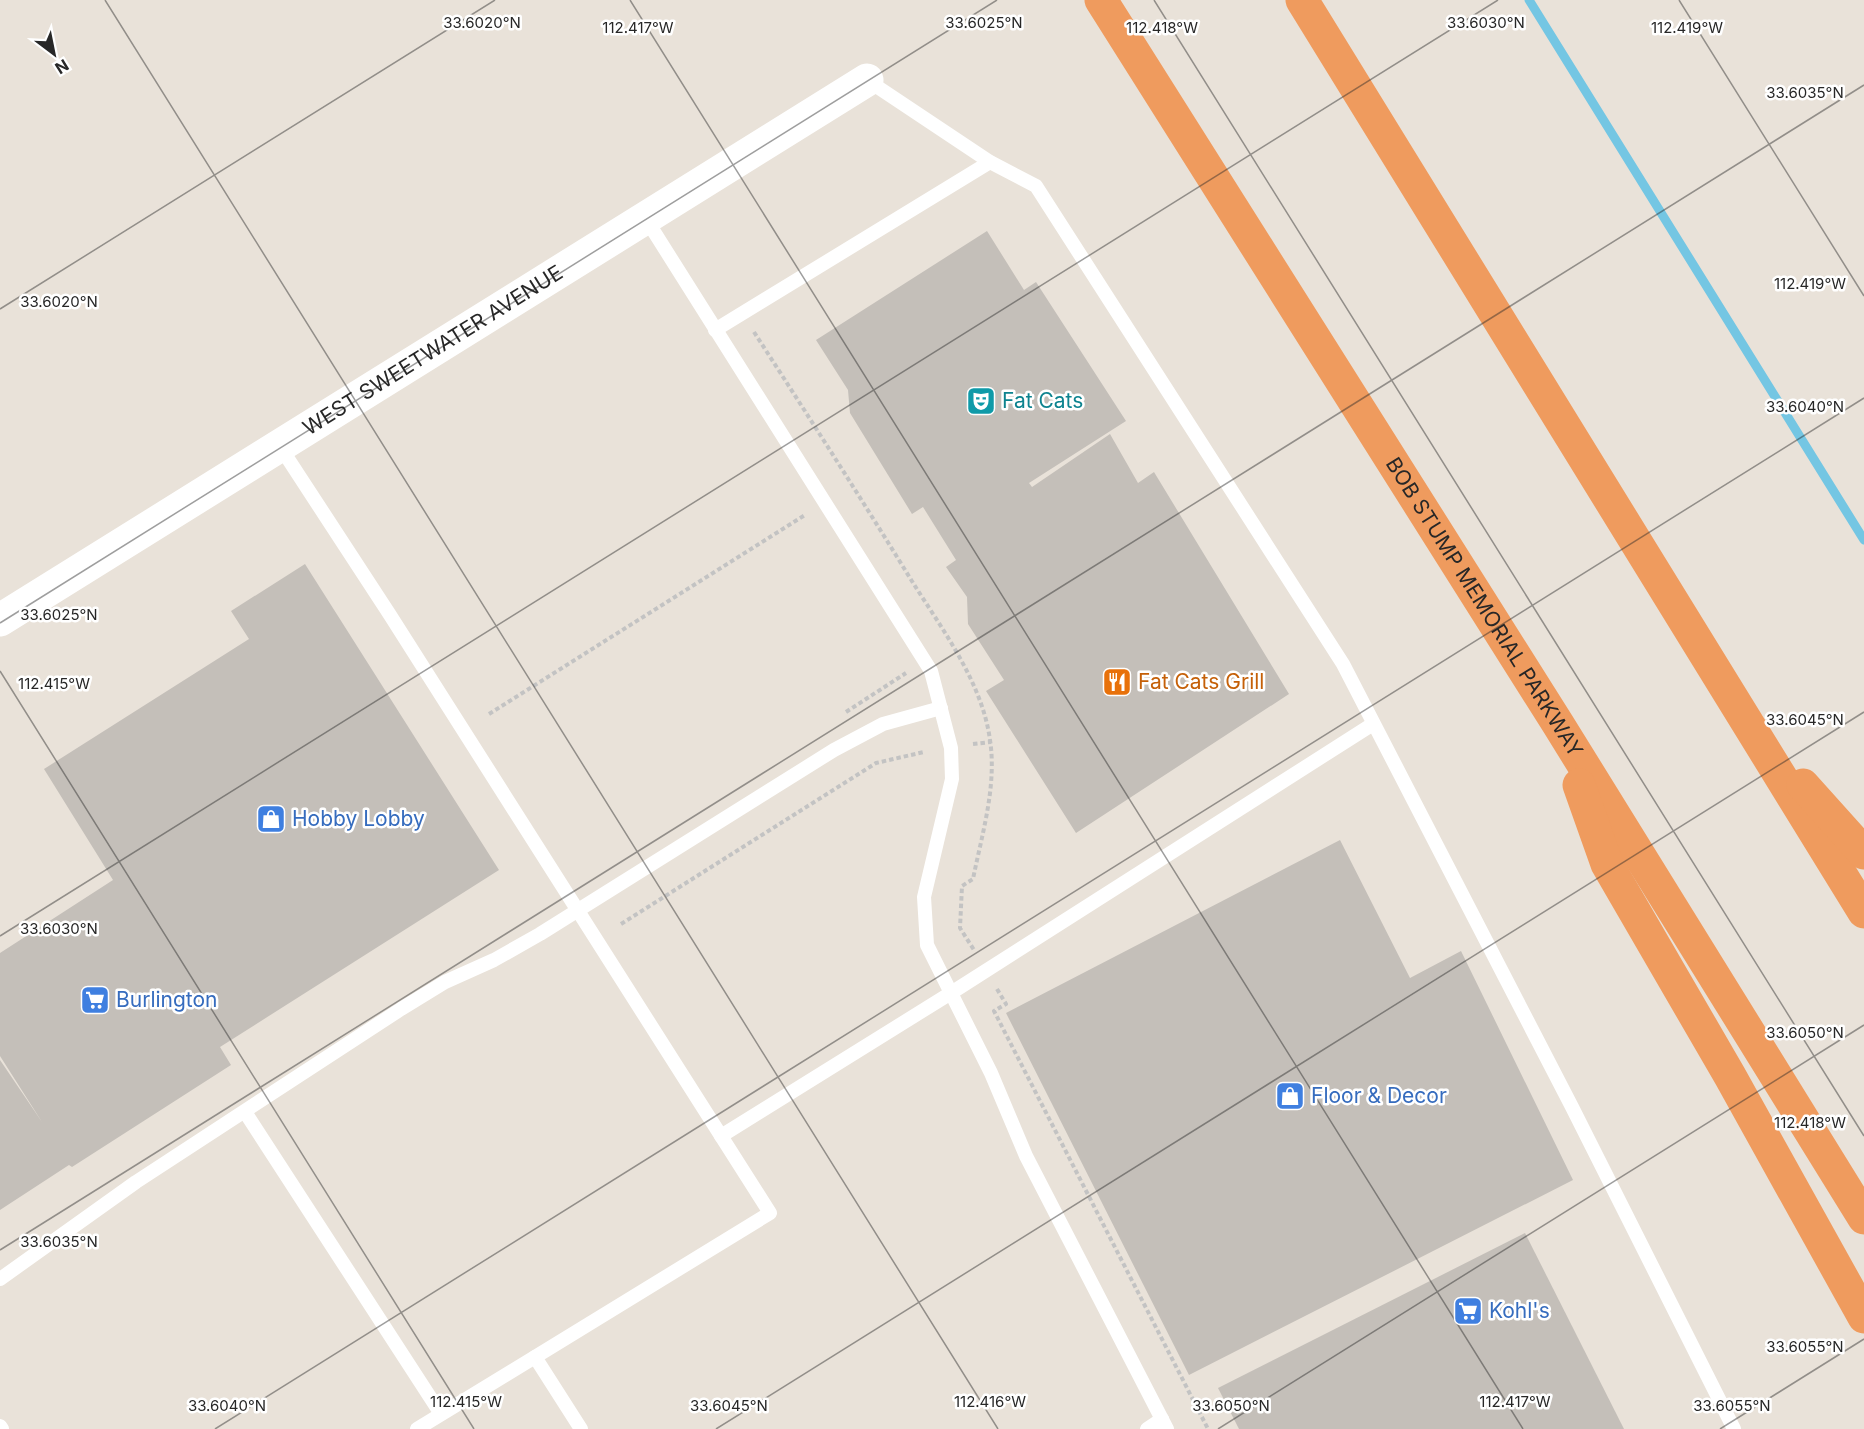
<svg xmlns="http://www.w3.org/2000/svg" width="1864" height="1429" viewBox="0 0 1864 1429" font-family="Inter,sans-serif">
<style>
.lines{fill:none;stroke-linecap:round;stroke-linejoin:round}
.stream{stroke:#74c6e3;stroke-width:9}
.building{fill:#c4bfb9}
.path{stroke:#c3c3c3;stroke-width:4;stroke-dasharray:4.5 3;stroke-linecap:butt}
.service{stroke:#fff;stroke-width:14}
.tertiary{stroke:#fff;stroke-width:33}
.motorway{stroke:#ef9b5e;stroke-width:33}
.ticks{fill:none;stroke:#272727;stroke-width:1.5;stroke-opacity:0.45}
.labels{text-anchor:middle;stroke-width:5;stroke-linejoin:round;paint-order:stroke}
.street-label{font-size:21px;fill:#272727;stroke:#fff}
.culture-label{font-size:21px;fill:#0d838f;stroke:#fff;text-anchor:start}
.food-label{font-size:21px;fill:#c56008;stroke:#fff;text-anchor:start}
.shop-label{font-size:21px;fill:#366cbe;stroke:#fff;text-anchor:start}
.ticks-label{font-size:15px;text-anchor:middle;fill:#272727;stroke:#fff;stroke-width:5;stroke-linejoin:round;paint-order:stroke}
</style>
<rect width="100%" height="100%" fill="#e9e2d9"/>
<g class="lines">
<path class="stream" d="M 1529,0 L 1864,540"/>
</g>
<g class="building">
<path d="M 987,231 L 1024,290 L 1036,282 L 1126,421 L 1029,483 L 1032,487 L 1110,434 L 1138,483 L 1154,472 L 1289,694 L 1076,833 L 986,691 L 1004,680 L 968,624 L 967,597 L 946,567 L 956,560 L 923,507 L 912,514 L 850,413 L 848,390 L 816,340 Z"/>
<path d="M 305,564 L 499,870 L 220,1047 L 231,1065 L 72,1167 L 69,1165 L 0,1210 L 0,1060 L 42,1122 L 0,1056 L 0,953 L 113,880 L 44,769 L 249,639 L 231,611 Z"/>
<path d="M 1340,840 L 1410,978 L 1461,951 L 1573,1180 L 1189,1375 L 1006,1013 Z"/>
<path d="M 1525,1233 L 1624,1429 L 1239,1429 L 1218,1388 Z"/>
</g>
<g class="lines">
<g class="path">
<path d="M 754,332 C 807,414 859,495 910,578 C 941,628 982,681 990,740 C 997,786 982,834 973,879 L 962,886 L 960,928 L 974,950"/>
<path d="M 846,712 L 906,673"/>
<path d="M 489,714 L 805,515"/>
<path d="M 973,744 L 991,742"/>
<path d="M 621,924 L 876,763 L 924,752"/>
<path d="M 997,989 L 1006,1004 L 994,1011 L 1208,1429"/>
</g>
<g class="service">
<path d="M 867,80 L 990,162 L 1036,186 L 1343,664 L 1572,1107 L 1734,1429"/>
<path d="M 646,219 L 931,671 L 951,748 L 952,779 L 924,897 L 927,945 L 991,1073 L 1026,1156 L 1167,1429"/>
<path d="M 715,330 L 990,162"/>
<path d="M 279,445 L 390,615 L 770,1213 L 535,1357 L 581,1429"/>
<path d="M 245,1112 L 441,1414"/>
<path d="M 721,1136 L 951,993 L 1373,724"/>
<path d="M 0,1279 L 136,1182 L 401,1009 L 445,982 L 494,960 L 540,934 L 834,750 L 883,724 L 941,708"/>
<path d="M 0,1426 L 2,1429"/>
<path d="M 417,1429 L 535,1357"/>
<path d="M 1147,1429 L 1162,1419"/>
</g>
<path class="tertiary" id="s1" d="M 0,620 L 867,80"/>
<g class="motorway">
<path id="s2" d="M 1101,0 L 1558,724 L 1864,1218"/>
<path d="M 1302,0 L 1864,912"/>
<path d="M 1579,785 L 1607,864 L 1730,1076 L 1864,1317"/>
<path d="M 1803,785 L 1864,853"/>
</g>
</g>
<path class="ticks" d="M 105,0 L 998,1429M 630,0 L 1523,1429M 1154,0 L 1864,1136M 1679,0 L 1864,296M 0,309 L 495,0M 0,623 L 997,0M 0,671 L 474,1429M 0,936 L 1498,0M 0,1250 L 1864,85M 215,1429 L 1864,398M 716,1429 L 1864,712M 1218,1429 L 1864,1025M 1720,1429 L 1864,1339"/>
<defs>
<g id="theatre-square" transform="scale(1.5)"><rect x="-9" y="-9" width="18" height="18" rx="4" fill="#0f9aa8" stroke="#fff"/><path d="M-5-5.5Q0-4 5-5.5V0Q5 5 0 6Q-5 5-5 0ZM-3.3-2.5H-1v1.5H-3.3ZM1-2.5H3.3v1.5H1ZM-2.8 1Q0 5.5 2.8 1Z" fill="#fff"/></g>
<g id="restaurant-square" transform="scale(1.5)"><rect x="-9" y="-9" width="18" height="18" rx="4" fill="#e8710a" stroke="#fff"/><path d="M-5-6h1v4h1v-4h1v4h1v-4h1v5L-1.5 .5V6h-2V.5L-5-1ZM5-6V6H3V1.5H1.5Q1.5-4 5-6Z" fill="#fff"/></g>
<g id="shop-square" transform="scale(1.5)"><rect x="-9" y="-9" width="18" height="18" rx="4" fill="#3f7fe0" stroke="#fff"/><path d="M-5-2.5h2.3a2.7 3.5 0 0 1 5.4 0H5L5.5 6h-11ZM-1.5-2.5h3a1.5 2.3 0 0 0-3 0Z" fill="#fff"/></g>
<g id="supermarket-square" transform="scale(1.5)"><rect x="-9" y="-9" width="18" height="18" rx="4" fill="#3f7fe0" stroke="#fff"/><path d="M-6-5.5h2.5l.6 2H6L4.5 2H-2.5L-4.4-4H-6ZM-1.5 3.2a1.3 1.3 0 1 0 .1 0ZM3 3.2a1.3 1.3 0 1 0 .1 0Z" fill="#fff"/></g>
</defs>
<g fill-rule="evenodd">
<use href="#theatre-square" x="981" y="401"/>
<use href="#restaurant-square" x="1117" y="682"/>
<use href="#shop-square" x="271" y="819"/>
<use href="#supermarket-square" x="95" y="1000"/>
<use href="#shop-square" x="1290" y="1096"/>
<use href="#supermarket-square" x="1468" y="1311"/>
</g>
<g class="labels">
<g class="street-label">
<text dy="7" stroke="none"><textPath href="#s1" startOffset="510">WEST SWEETWATER AVENUE</textPath></text>
<text dy="7" stroke="none"><textPath href="#s2" startOffset="718">BOB STUMP MEMORIAL PARKWAY</textPath></text>
</g>
<g class="culture-label">
<text x="1002" y="408">Fat Cats</text>
</g>
<g class="food-label">
<text x="1138" y="689">Fat Cats Grill</text>
</g>
<g class="shop-label">
<text x="292" y="826">Hobby Lobby</text>
<text x="116" y="1007">Burlington</text>
<text x="1311" y="1103">Floor &amp; Decor</text>
<text x="1489" y="1318">Kohl's</text>
</g>
</g>
<g class="ticks-label">
<text x="482" y="28">33.6020°N</text>
<text x="984" y="28">33.6025°N</text>
<text x="1486" y="28">33.6030°N</text>
<text x="638" y="33">112.417°W</text>
<text x="1687" y="33">112.419°W</text>
<text x="1162" y="33">112.418°W</text>
<text x="1805" y="98">33.6035°N</text>
<text x="1810" y="289">112.419°W</text>
<text x="59" y="307">33.6020°N</text>
<text x="1805" y="412">33.6040°N</text>
<text x="59" y="620">33.6025°N</text>
<text x="54" y="689">112.415°W</text>
<text x="1805" y="725">33.6045°N</text>
<text x="59" y="934">33.6030°N</text>
<text x="1805" y="1038">33.6050°N</text>
<text x="1810" y="1128">112.418°W</text>
<text x="59" y="1247">33.6035°N</text>
<text x="1805" y="1352">33.6055°N</text>
<text x="466" y="1407">112.415°W</text>
<text x="990" y="1407">112.416°W</text>
<text x="1515" y="1407">112.417°W</text>
<text x="227" y="1411">33.6040°N</text>
<text x="729" y="1411">33.6045°N</text>
<text x="1231" y="1411">33.6050°N</text>
<text x="1732" y="1411">33.6055°N</text>
</g>
<g transform="translate(54 54) rotate(148)" stroke="#ffffff" stroke-width="4.5" paint-order="stroke">
<path d="M0-4.5L10 22L0 15L-10 22Z" fill="#272727"/>
<text y="-9" font-size="16" font-weight="bold" text-anchor="middle" fill="#272727">N</text>
</g>
</svg>
